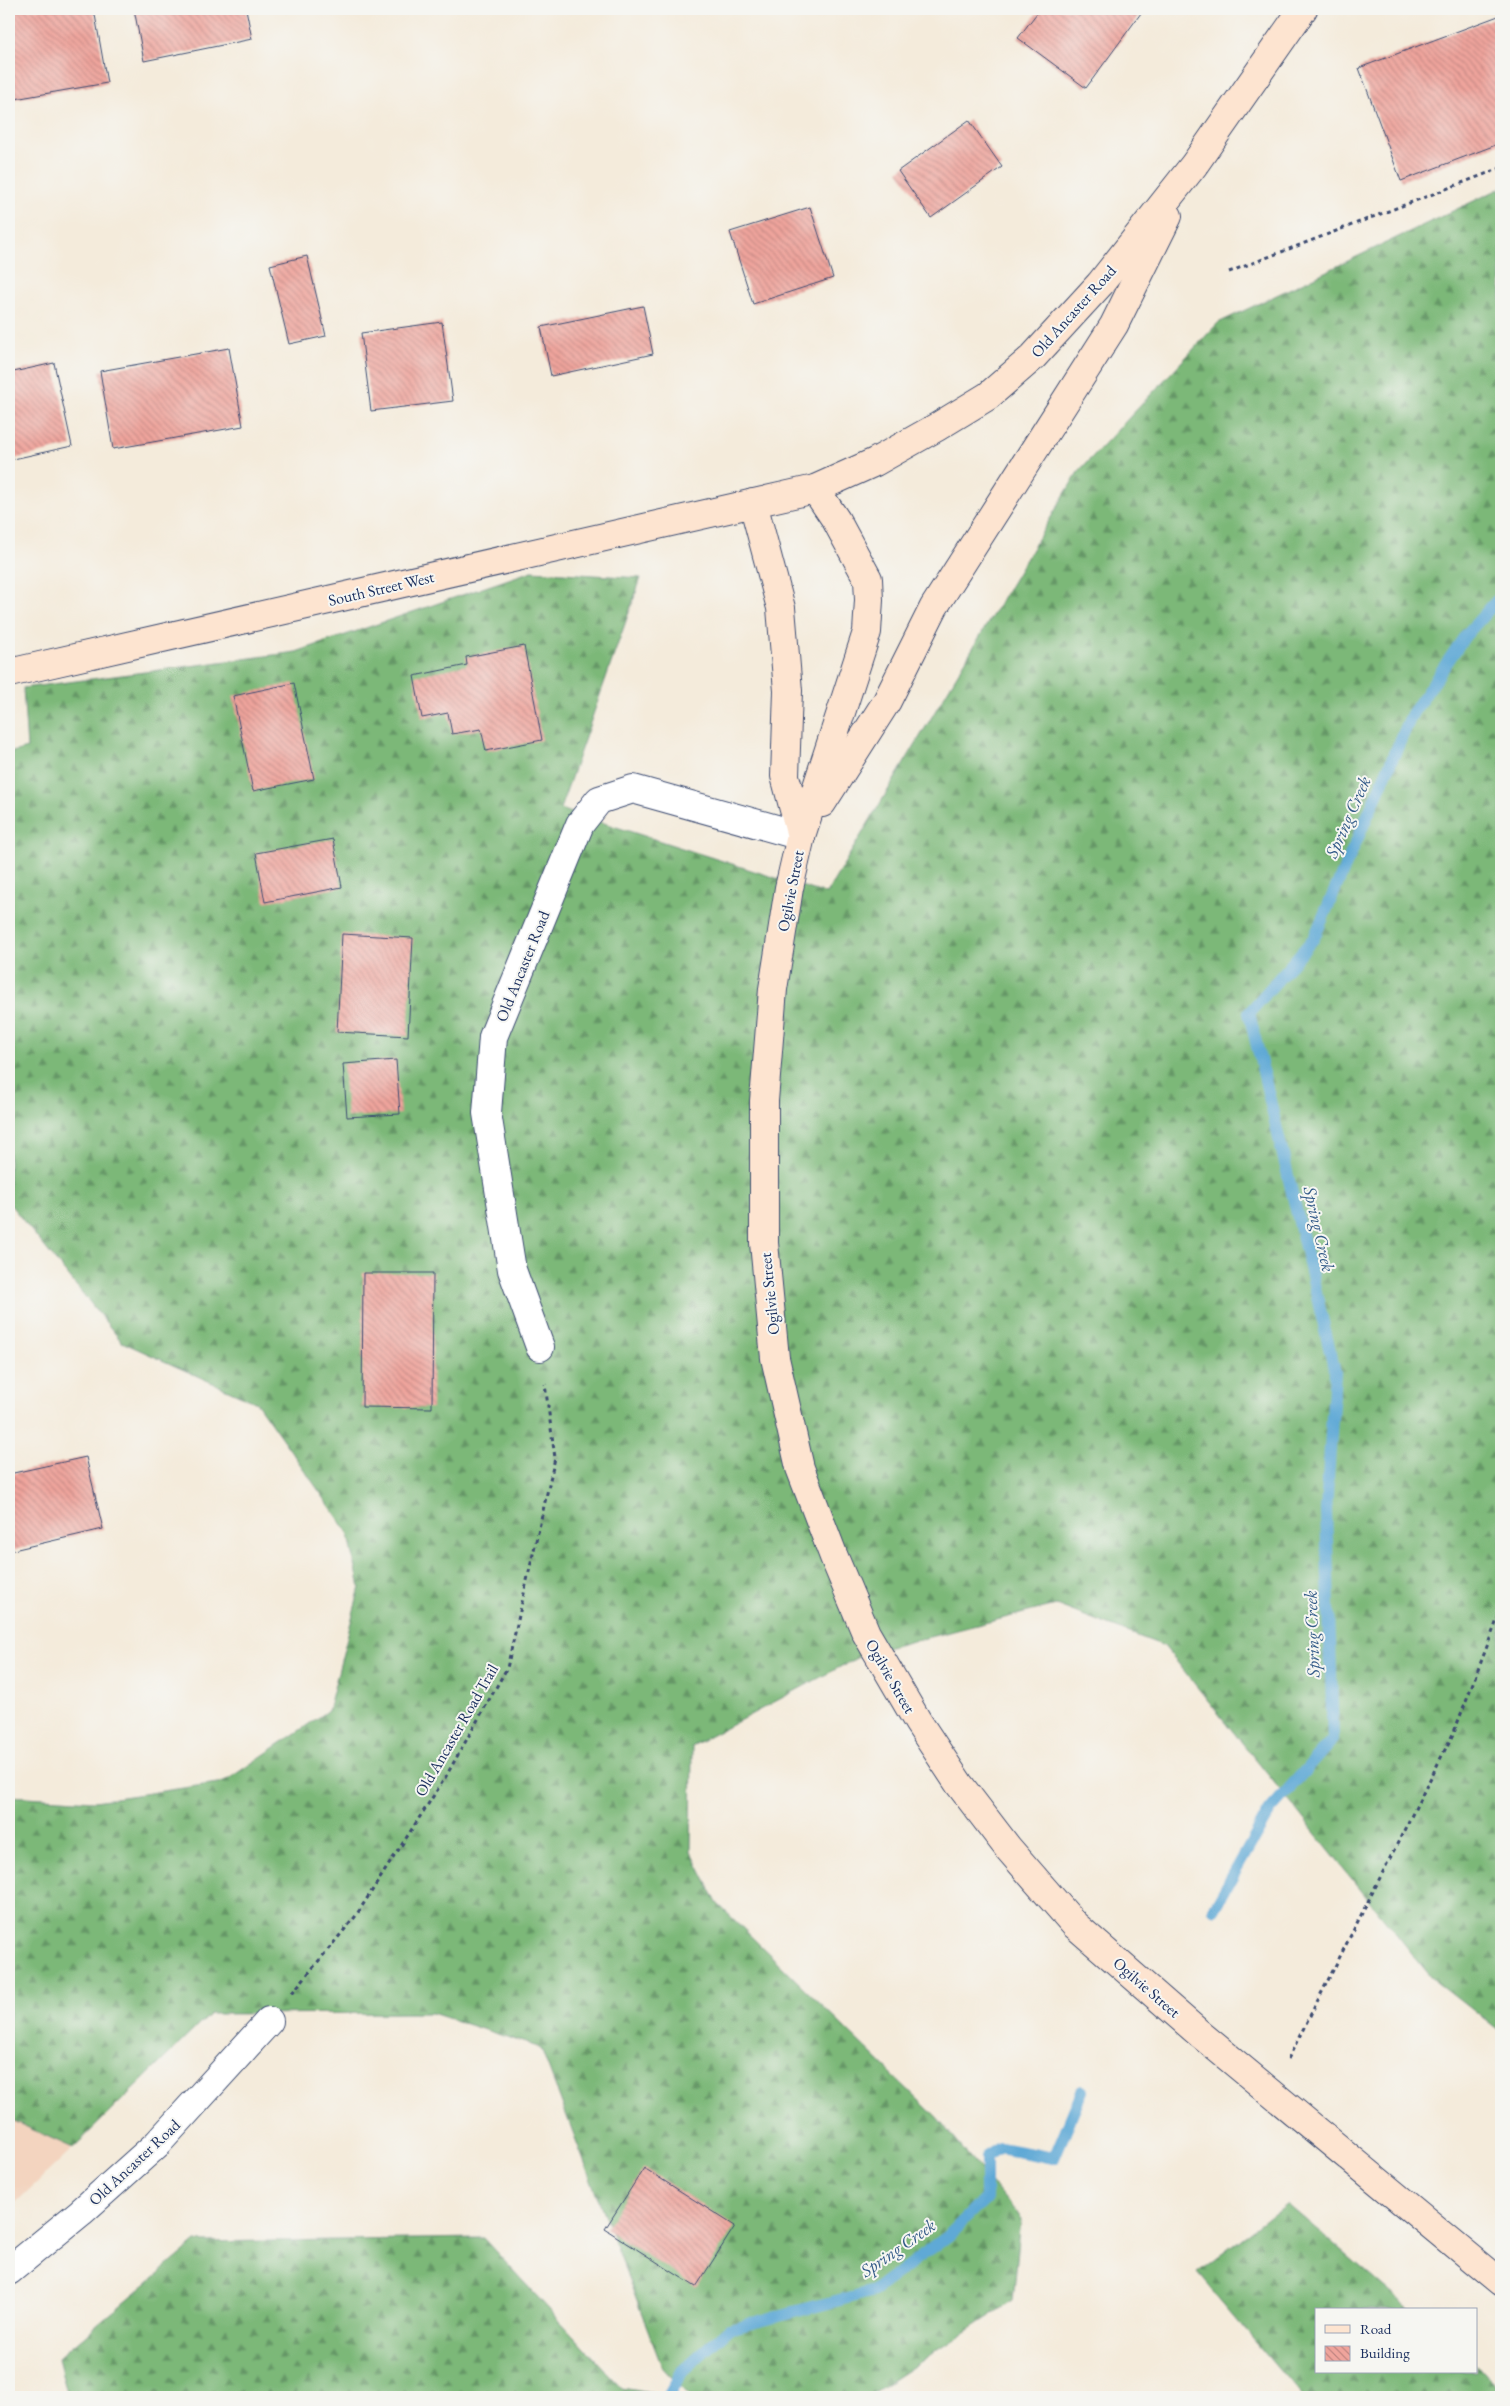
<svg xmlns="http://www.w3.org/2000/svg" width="1510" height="2406" viewBox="0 0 1510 2406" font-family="'EB Garamond',serif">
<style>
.built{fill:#f3d4bf}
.forest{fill:url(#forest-firs);stroke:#4c746b}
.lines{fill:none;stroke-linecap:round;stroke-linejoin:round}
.stream{stroke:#5ea9d6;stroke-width:12}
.building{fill:url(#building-back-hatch)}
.street-casing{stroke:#3c4b71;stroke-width:30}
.secondary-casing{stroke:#3c4b71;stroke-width:30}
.path{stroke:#3c4b71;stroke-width:3;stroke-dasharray:4 4;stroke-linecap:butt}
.street{stroke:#fff;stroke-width:28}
.secondary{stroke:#fde4d0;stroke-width:28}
.labels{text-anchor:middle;stroke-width:4;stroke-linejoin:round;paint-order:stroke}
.street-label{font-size:16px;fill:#1b2f5e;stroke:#f6f6f2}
.water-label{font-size:18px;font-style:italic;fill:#325a88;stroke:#f6f6f2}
</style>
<defs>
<pattern id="forest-firs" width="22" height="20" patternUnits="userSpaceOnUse" patternTransform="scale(1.25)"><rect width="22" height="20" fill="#7cb878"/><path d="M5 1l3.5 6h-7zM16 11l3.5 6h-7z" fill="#659666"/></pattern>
<pattern id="building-back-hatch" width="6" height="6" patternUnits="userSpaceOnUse" patternTransform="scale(1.25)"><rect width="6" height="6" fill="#efa49c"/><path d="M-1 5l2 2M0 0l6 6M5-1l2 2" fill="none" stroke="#c18682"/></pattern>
</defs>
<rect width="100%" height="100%" fill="#f6f6f2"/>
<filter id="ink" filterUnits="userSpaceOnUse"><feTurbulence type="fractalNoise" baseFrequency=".02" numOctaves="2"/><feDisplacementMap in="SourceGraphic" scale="10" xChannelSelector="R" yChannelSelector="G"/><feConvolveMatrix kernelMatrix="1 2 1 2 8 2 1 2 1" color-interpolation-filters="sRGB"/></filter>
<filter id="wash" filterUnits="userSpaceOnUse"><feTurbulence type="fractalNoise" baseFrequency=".0096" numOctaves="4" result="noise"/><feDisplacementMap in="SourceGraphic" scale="20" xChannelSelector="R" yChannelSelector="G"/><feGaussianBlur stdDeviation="1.12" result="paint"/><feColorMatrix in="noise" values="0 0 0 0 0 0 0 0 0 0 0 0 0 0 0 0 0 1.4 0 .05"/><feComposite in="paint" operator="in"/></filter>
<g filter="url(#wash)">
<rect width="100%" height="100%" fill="#f4ebdb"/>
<path class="built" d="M 9,2119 L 73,2148 L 9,2209 Z"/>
<g class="forest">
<path d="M 1501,188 L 1501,2032 L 1431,1977 L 1164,1646 L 1056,1605 L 866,1653 L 692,1746 L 691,1851 L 717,1903 L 936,2117 L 1021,2218 L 1013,2301 L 867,2397 L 690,2397 L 662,2367 L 541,2048 L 432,2013 L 210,2014 L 73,2148 L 9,2119 L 9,1796 L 95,1801 L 224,1782 L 328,1711 L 360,1587 L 348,1532 L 257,1403 L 122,1342 L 9,1203 L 9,753 L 27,748 L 23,688 L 296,652 L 532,571 L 641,578 L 560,809 L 826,894 L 1078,472 L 1218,323 Z"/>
<path d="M 1287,2204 L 1411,2310 L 1316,2310 L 1316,2372 L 1476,2372 L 1476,2365 L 1501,2387 L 1501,2397 L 1302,2397 L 1197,2273 Z"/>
<path d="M 483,2238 L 622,2388 L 675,2397 L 68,2397 L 58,2358 L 196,2242 Z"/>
</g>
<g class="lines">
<g class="stream">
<path d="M 1214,1909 L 1270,1810 L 1333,1739 L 1326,1510 L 1335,1372 L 1249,1013 L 1314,938 L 1412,714 L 1465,636 L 1501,596"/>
<path d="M 668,2397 L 682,2371 L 729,2329 L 874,2291 L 948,2236 L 986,2198 L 986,2157 L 1000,2148 L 1054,2158 L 1082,2091"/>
</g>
</g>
<g id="blocks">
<g class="building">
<path d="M 9,9 L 94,9 L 107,83 L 9,100 Z"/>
<path d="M 134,9 L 246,9 L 252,39 L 144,61 Z"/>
<path d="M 1040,9 L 1144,9 L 1086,88 L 1018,38 Z"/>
<path d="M 1501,15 L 1501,143 L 1401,181 L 1359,68 Z"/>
<path d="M 969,120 L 1002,167 L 931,218 L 898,171 Z"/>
<path d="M 810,207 L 833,278 L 753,304 L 730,232 Z"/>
<path d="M 307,256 L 326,336 L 289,344 L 270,265 Z"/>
<path d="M 643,306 L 653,354 L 551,376 L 541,327 Z"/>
<path d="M 442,322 L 453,401 L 371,411 L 361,333 Z"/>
<path d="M 229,348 L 243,426 L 113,449 L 100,371 Z"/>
<path d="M 54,363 L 72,446 L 9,460 L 9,373 Z"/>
<path d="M 524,646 L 542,740 L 486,751 L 481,729 L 452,734 L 448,713 L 422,718 L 414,676 L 467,665 L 466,657 Z"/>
<path d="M 294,683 L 314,779 L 253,791 L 233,696 Z"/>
<path d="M 333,839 L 342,887 L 265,902 L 256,853 Z"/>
<path d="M 342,934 L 413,938 L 408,1036 L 337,1032 Z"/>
<path d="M 396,1060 L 400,1114 L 347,1117 L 343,1064 Z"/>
<path d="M 363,1273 L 433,1273 L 432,1408 L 362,1407 Z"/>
<path d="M 86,1457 L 103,1529 L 9,1551 L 9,1474 Z"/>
<path d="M 644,2168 L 735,2226 L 696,2287 L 605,2229 Z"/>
</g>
</g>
</g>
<g filter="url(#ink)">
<use href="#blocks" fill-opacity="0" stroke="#3c4b71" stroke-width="1"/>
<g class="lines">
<g class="street-casing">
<g id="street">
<path d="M 540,1347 L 512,1270 L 487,1113 L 493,1037 L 580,824 L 599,800 L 633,789 L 801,836"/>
<path d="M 9,2271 L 81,2212 L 157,2144 L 269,2021"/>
</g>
</g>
<g class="secondary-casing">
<g id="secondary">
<path d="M 815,489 L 836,520 L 868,579 L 869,600 L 867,632 L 801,836 L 789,888 L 773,989 L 764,1101 L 764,1243 L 775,1358 L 800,1468 L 834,1557 L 866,1633 L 918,1722 L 959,1784 L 1008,1848 L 1075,1925 L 1200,2034 L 1501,2283"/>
<path d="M 753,503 L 781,608 L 788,691 L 785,776 L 801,836"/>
<path d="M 9,673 L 815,489 L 875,462 L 937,427 L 988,396 L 1033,357 L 1100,284 L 1194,165 L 1303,9"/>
<path d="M 822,803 L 887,701 L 934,607 L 1114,325 L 1168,216"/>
</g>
</g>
<g class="path">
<path d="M 1229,272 L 1501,168"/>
<path d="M 292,1993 L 355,1917 L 445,1778 L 507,1668 L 555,1458 L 545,1384"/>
<path d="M 1288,2059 L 1454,1732 L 1501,1610"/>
</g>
<use href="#street" class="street"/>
<use href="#secondary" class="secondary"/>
</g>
</g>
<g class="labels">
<g class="street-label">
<text transform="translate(1073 311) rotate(-48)" y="6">Old Ancaster Road</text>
<text transform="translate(381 588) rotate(-13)" y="6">South Street West</text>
<text transform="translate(790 891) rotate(-79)" y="6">Ogilvie Street</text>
<text transform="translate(522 966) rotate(-68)" y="6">Old Ancaster Road</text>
<text transform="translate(769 1294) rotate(-96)" y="6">Ogilvie Street</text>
<text transform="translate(891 1676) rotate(60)" y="6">Ogilvie Street</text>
<text transform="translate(456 1730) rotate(-60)" y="6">Old Ancaster Road Trail</text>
<text transform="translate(1147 1987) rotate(41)" y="6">Ogilvie Street</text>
<text transform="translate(134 2162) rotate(-43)" y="6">Old Ancaster Road</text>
</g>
<g class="water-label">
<text transform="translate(1348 817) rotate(-66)" y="6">Spring Creek</text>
<text transform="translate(1319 1229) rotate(77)" y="6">Spring Creek</text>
<text transform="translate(1312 1634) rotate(-92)" y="6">Spring Creek</text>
<text transform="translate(898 2248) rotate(-35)" y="6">Spring Creek</text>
</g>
</g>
<rect width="1510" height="2406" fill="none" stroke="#f6f6f2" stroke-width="30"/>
<rect x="1315" y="2308" width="162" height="65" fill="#f6f6f2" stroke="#9ea6b7"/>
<rect x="1325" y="2325" width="25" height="8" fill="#fde4d0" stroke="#9ea6b7"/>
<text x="1360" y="2334" font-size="15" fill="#1b2f5e">Road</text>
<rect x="1325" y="2346" width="25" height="15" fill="url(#building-back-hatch)" stroke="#9ea6b7"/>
<text x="1360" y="2358" font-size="15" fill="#1b2f5e">Building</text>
</svg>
